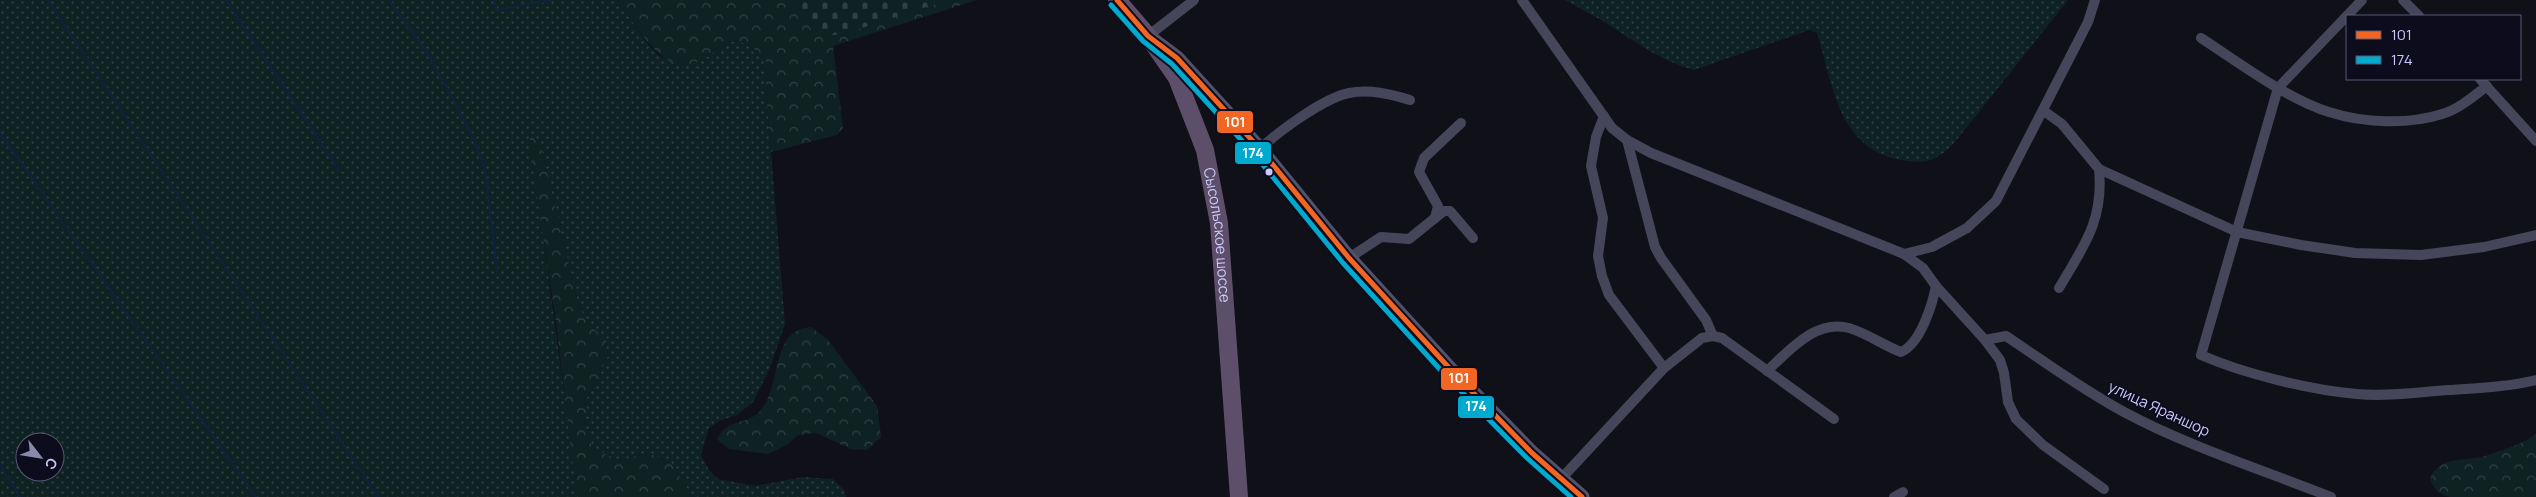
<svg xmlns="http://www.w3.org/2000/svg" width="2536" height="497" viewBox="0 0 2536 497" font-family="Manrope,sans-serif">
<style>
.grass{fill:url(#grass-dots);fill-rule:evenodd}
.forest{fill:url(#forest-crowns)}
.cemetery{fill:url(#cemetery-stones)}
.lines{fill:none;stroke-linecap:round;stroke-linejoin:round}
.stream{stroke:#0d223b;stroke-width:2.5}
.minor{stroke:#454659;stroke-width:10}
.secondary{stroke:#51526c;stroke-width:15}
.trunk{stroke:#5d4f69;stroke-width:18}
.bus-1-casing{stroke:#0d0c1c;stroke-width:9}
.bus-2-casing{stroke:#0d0c1c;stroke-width:9}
.bus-1{stroke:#f26522;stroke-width:5}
.bus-2{stroke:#00a9ce;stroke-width:5}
.bus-dot{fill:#cbc9fd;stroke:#0d0c1c;stroke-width:2}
.labels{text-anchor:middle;stroke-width:4;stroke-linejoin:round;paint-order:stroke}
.street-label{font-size:15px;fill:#cbc9fd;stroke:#0d0c1c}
.line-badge{stroke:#0d0c1c;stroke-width:2}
.badge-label{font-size:14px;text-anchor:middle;font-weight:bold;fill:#fff}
</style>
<defs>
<pattern id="grass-dots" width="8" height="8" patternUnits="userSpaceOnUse" patternTransform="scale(1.25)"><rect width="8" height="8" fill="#0f2222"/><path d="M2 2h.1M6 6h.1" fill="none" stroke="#314143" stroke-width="1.8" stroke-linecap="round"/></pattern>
<pattern id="forest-crowns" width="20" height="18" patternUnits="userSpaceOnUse" patternTransform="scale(1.25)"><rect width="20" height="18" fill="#0f2222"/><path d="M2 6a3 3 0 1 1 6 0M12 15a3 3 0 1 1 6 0" fill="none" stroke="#314143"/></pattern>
<pattern id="cemetery-stones" width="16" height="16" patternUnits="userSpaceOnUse" patternTransform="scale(1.25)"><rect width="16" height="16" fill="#0f2222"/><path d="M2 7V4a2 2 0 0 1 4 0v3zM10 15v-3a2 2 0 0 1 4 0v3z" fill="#314143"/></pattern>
</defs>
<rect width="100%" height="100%" fill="#101018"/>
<g class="grass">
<path d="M 0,0 L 618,0 C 627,14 647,45 659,56 C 663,58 669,60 674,61 C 716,78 721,9 766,61 L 766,91 L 785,324 L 770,368 L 753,402 L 737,415 L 719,421 L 709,428 L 701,455 L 709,470 L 718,479 L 755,486 L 803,477 L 833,479 L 845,491 L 846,497 L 693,497 L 672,465 L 648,452 L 620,461 L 593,448 L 585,429 L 587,398 L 608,356 L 606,341 L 589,324 L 579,307 L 541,147 L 530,138 L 578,497 L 0,497 ZM 25,442 L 55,442 L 55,472 L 25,472 Z"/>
<path d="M 1565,0 L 2068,0 L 1955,142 C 1938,160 1927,165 1902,160 C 1838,150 1833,84 1817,33 L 1809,30 L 1694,70 C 1663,62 1639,44 1612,27 C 1597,17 1581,9 1565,0 Z"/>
</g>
<g class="forest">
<path d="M 618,0 L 977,0 L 833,46 L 843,128 L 837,135 L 771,152 L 766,91 L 766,61 C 725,14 722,63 684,65 C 659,66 630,19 618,0 Z"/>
<path d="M 535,136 L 541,147 L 579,307 L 589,324 L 606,340 L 608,356 L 587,398 L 585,429 L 593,448 L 620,461 L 648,452 L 672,465 L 693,497 L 578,497 L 576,492 L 556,322 L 530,149 L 530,138 Z"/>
<path d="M 811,327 L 828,340 L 877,406 L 881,437 L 867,450 L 851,449 L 816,433 L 798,435 L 787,445 L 768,454 L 729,449 L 717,439 C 728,417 747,426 760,411 C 783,386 769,330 811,327 Z"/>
<path d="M 2536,434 L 2536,497 L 2450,497 C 2438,493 2435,491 2430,479 C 2439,455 2465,462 2485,456 C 2500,451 2523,444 2536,434 Z"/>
</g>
<path class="cemetery" d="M 798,0 L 948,0 L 846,33 L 822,37 L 811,29 Z"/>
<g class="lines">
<g class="stream">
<path d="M 48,0 L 378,497"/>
<path d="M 226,0 L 339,170"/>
<path d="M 389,0 L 430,57 L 471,133 L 485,169 L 497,271"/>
<path d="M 494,0 L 496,10 L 551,0"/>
<path d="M 0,133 L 256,497"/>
<path d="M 0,465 L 20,497"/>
</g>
<g class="minor">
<path d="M 1522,0 L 1612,128 L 1627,140 L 1651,153 L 1904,254 L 1923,268 L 1936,286 L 1985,340 L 2000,360 L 2004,373 L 2008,402 L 2016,419 L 2043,445 L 2104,489"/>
<path d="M 2362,0 L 2278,88 L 2201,355 C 2244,374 2311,390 2357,394 C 2387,397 2419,392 2449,390 C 2478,388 2507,387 2536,380"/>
<path d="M 2403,0 L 2419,16"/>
<path d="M 1148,36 L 1194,0"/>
<path d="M 2201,38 C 2238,62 2287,99 2329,112 C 2363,123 2408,125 2442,114 C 2459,109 2474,96 2487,86"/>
<path d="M 2480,79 L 2536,141"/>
<path d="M 2044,111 L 2062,124 L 2099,169 L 2237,232 L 2301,245 L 2355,253 L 2421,255 L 2484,247 L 2536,235"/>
<path d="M 1604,116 L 1596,137 L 1591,166 L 1603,218 L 1598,256 L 1602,276 L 1609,295 L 1664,368"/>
<path d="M 1627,140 L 1655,247 L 1661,258 L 1706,320 L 1713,336"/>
<path d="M 1260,149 C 1279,131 1324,98 1349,93 C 1370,89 1390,94 1410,100"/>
<path d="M 1435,218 L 1444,211 L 1450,211 L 1473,238"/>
<path d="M 1904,254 L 1932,247 L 1967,228 L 1996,201 L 2088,22 L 2095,0"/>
<path d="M 1349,258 L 1381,237 L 1409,239 L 1435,218 L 1438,206 L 1419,172 L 1424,158 L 1461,123"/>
<path d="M 2059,288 C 2084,246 2104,220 2099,169"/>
<path d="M 1985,340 L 2006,336 C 2045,362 2083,390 2124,412 C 2187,446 2263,470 2331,497"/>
<path d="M 1767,371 C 1789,351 1815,319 1849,328 C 1867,333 1884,346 1901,352 C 1920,344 1932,306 1936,286"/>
<path d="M 1560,480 L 1664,368 L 1702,338 L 1713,336 L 1722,338 L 1834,419"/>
<path d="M 1894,497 L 1903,492"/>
</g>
<path class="secondary" d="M 1153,40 L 1177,58 L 1260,149 L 1349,258 L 1452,371 L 1532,453 L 1582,497"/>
<path class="trunk" id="s1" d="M 1117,0 L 1148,36 L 1177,78 L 1205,150 L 1219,223 L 1239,497"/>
<g class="bus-1-casing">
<path id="bus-1" d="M 1117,0 L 1148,36 L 1177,58 L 1260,149 L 1349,258 L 1452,371 L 1532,453 L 1582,497"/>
</g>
<g class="bus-2-casing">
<path id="bus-2" d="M 1111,5 L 1143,41 L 1172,64 L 1254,154 L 1343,263 L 1446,376 L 1527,458 L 1571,497"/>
</g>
<use href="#bus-1" class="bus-1"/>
<use href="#bus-2" class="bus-2"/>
</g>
<circle class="bus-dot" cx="1269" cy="172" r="4.5"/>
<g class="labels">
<g class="street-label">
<text dy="5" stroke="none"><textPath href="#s1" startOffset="262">Сысольское шоссе</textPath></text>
<text transform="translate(2159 409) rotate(25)" y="5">улица Яраншор</text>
</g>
</g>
<g class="line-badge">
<rect x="1216" y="110" width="38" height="24" rx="5" fill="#f26522"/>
<rect x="1234" y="141" width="38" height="24" rx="5" fill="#00a9ce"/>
<rect x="1440" y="367" width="38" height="24" rx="5" fill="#f26522"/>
<rect x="1457" y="395" width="38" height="24" rx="5" fill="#00a9ce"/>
</g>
<g class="badge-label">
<text x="1235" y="127">101</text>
<text x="1253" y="158">174</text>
<text x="1459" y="383">101</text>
<text x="1476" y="411">174</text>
</g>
<rect x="2346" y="15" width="175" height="65" fill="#0d0c1c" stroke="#595876"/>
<rect x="2356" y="31" width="25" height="8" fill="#f26522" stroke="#595876"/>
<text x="2391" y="40" font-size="15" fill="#cbc9fd">101</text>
<rect x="2356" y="56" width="25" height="8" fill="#00a9ce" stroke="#595876"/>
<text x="2391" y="65" font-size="15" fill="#cbc9fd">174</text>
<g transform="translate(40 457) rotate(121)"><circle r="24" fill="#0d0c1c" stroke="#595876"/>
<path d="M0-4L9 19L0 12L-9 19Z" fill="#8a88ad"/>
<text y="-8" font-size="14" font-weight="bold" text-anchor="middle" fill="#cbc9fd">С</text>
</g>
</svg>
